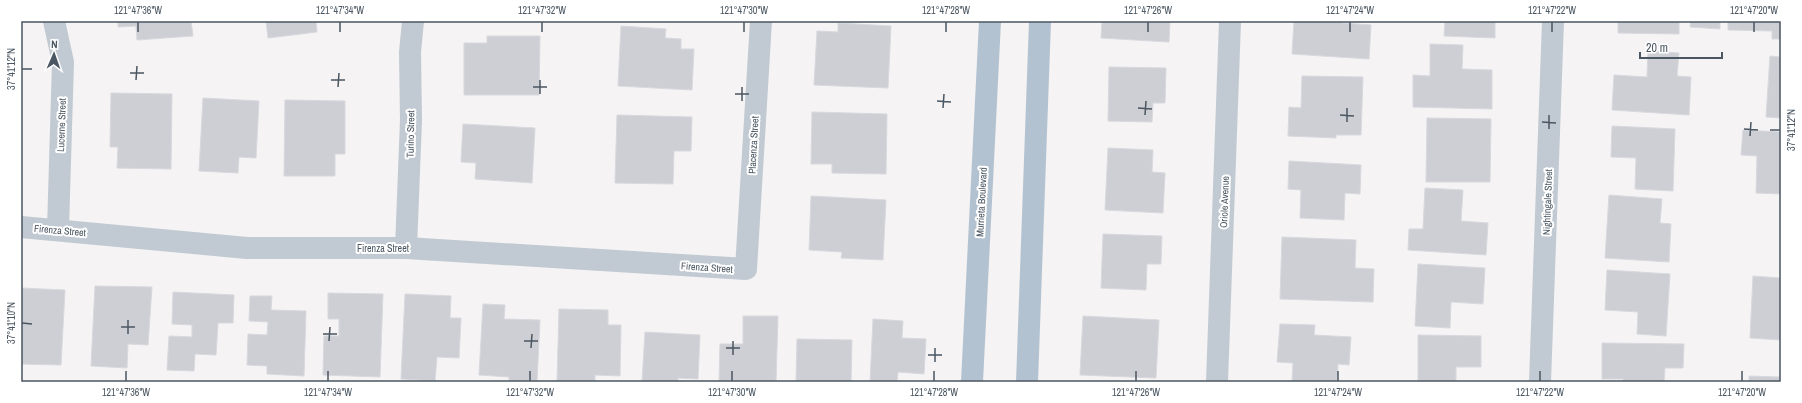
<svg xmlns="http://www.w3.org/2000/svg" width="1802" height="403" viewBox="0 0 1802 403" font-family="'Archivo Narrow',sans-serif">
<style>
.building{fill:#cdcfd5;stroke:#d7d9de}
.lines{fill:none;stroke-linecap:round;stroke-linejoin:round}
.minor{stroke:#c1cad2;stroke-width:22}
.major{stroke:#b3c2d1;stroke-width:22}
.ticks{fill:none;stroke:#4a5661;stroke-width:1.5}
.labels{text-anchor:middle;stroke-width:4;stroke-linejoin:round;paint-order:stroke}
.street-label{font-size:10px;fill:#4a5661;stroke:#fff}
.neatline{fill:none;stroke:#4a5661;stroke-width:1.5}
.ticks-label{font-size:10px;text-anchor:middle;fill:#4a5661}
</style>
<rect width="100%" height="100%" fill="#f5f3f3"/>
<g class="building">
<path d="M 118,21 L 191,21 L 193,36 L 137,40 L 136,26 L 118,27 Z"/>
<path d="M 266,21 L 316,21 L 317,32 L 268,38 Z"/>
<path d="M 1102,21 L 1170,21 L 1169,42 L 1101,38 Z"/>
<path d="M 1294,21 L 1341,21 L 1341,23 L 1371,25 L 1369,59 L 1292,54 Z"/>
<path d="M 1445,21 L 1495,21 L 1495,38 L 1444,36 Z"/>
<path d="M 1618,21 L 1679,21 L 1679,34 L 1618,33 Z"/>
<path d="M 1691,21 L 1720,21 L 1720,29 L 1690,27 Z"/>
<path d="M 1728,21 L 1781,21 L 1781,39 L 1772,39 L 1772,31 L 1728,30 Z"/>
<path d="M 838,23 L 891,26 L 888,88 L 814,85 L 817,31 L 838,32 Z"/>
<path d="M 621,26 L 666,29 L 665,38 L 681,39 L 681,49 L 694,49 L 692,90 L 618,86 Z"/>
<path d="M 487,36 L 540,36 L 539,95 L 464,95 L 464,43 L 487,43 Z"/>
<path d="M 1430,44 L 1463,45 L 1462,69 L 1492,70 L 1492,109 L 1413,107 L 1413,75 L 1430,76 Z"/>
<path d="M 1648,51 L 1679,53 L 1677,76 L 1691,77 L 1689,115 L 1612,110 L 1614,75 L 1647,77 Z"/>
<path d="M 1770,56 L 1781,57 L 1781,118 L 1766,117 Z"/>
<path d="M 1109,67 L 1166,68 L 1165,103 L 1153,103 L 1152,122 L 1108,121 Z"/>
<path d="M 1302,76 L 1363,77 L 1361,135 L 1336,135 L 1336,138 L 1288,136 L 1289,107 L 1301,108 Z"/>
<path d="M 111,93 L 172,94 L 171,169 L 117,168 L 118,147 L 110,147 Z"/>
<path d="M 203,98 L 259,101 L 256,158 L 239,157 L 238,173 L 199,171 Z"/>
<path d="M 285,100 L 345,101 L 345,154 L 335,154 L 335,176 L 284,176 Z"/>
<path d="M 812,112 L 887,114 L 886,174 L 832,173 L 832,164 L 811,164 Z"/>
<path d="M 617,115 L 692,117 L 691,151 L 674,151 L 673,184 L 615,183 Z"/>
<path d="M 1427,118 L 1491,119 L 1490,182 L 1426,182 Z"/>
<path d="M 463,124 L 535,128 L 532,183 L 475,179 L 476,163 L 461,162 Z"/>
<path d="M 1612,126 L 1675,129 L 1673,191 L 1635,189 L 1636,158 L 1611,157 Z"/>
<path d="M 1743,130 L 1781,132 L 1781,194 L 1756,193 L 1757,156 L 1741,155 Z"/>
<path d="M 1108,148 L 1153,150 L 1152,172 L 1165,173 L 1163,213 L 1105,210 Z"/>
<path d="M 1289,161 L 1361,165 L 1360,194 L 1345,193 L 1344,220 L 1300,218 L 1301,190 L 1288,189 Z"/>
<path d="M 1425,188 L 1463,190 L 1461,221 L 1488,223 L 1486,255 L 1408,250 L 1409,229 L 1423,229 Z"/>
<path d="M 1609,195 L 1662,199 L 1660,223 L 1671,224 L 1669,262 L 1605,258 Z"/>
<path d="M 811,196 L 886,200 L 883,260 L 841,258 L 842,252 L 809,250 Z"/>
<path d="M 1103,234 L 1162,236 L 1161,264 L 1147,264 L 1146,290 L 1101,288 Z"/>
<path d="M 1282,237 L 1356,240 L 1355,268 L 1374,269 L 1373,302 L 1280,299 Z"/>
<path d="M 1418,264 L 1485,268 L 1483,304 L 1451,302 L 1450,328 L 1415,326 Z"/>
<path d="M 1607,270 L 1670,274 L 1666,336 L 1637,334 L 1638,312 L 1605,310 Z"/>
<path d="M 1753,276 L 1781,278 L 1781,340 L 1750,338 Z"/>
<path d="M 95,286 L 152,287 L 148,345 L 128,344 L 127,368 L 91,366 Z"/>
<path d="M 21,288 L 65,290 L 61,365 L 21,364 Z"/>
<path d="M 173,292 L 234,295 L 233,323 L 218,323 L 216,355 L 195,354 L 194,371 L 167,370 L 169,336 L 192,337 L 192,325 L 172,324 Z"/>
<path d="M 328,293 L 383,294 L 380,377 L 323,375 L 324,336 L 339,336 L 339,319 L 328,319 Z"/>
<path d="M 405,294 L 451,296 L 450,318 L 461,318 L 459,358 L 437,357 L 435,381 L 401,379 Z"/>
<path d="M 250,296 L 272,296 L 271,310 L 306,311 L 304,376 L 267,374 L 267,366 L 247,365 L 248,334 L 267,335 L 268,322 L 249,321 Z"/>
<path d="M 483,304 L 505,305 L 504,319 L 540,320 L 537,382 L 509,382 L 509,377 L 479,375 Z"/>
<path d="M 559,309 L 608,310 L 608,325 L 621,325 L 620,376 L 595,375 L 595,382 L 557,382 Z"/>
<path d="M 743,316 L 778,316 L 776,382 L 719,382 L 720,344 L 743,344 Z"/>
<path d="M 1083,316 L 1159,320 L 1156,378 L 1080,375 Z"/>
<path d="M 873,319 L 903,321 L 902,338 L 926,339 L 924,374 L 898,372 L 897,382 L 870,382 Z"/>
<path d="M 1280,324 L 1315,325 L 1314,335 L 1351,337 L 1349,365 L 1338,364 L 1337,382 L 1292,382 L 1293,363 L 1277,362 Z"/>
<path d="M 645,332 L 700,335 L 698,379 L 678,378 L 678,382 L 642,382 Z"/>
<path d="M 1418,335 L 1481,336 L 1481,367 L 1456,367 L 1456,382 L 1418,382 Z"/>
<path d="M 797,339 L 852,340 L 851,382 L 796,382 Z"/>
<path d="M 1602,343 L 1684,344 L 1683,368 L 1665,368 L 1664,382 L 1623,382 L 1623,379 L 1602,379 Z"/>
<path d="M 1749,376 L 1781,377 L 1781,382 L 1749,382 Z"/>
</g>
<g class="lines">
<g class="minor">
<path d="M 54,21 L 63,62 L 58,229"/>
<path d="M 21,227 L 247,248 L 406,248 L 746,269 L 761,21"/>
<path d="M 406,248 L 411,120 L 410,52 L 413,21"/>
<path d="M 1217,382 L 1230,21"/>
<path d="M 1540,382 L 1553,21"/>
</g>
<g class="major">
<path d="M 972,382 L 990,21"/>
<path d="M 1027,382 L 1040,21"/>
</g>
</g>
<path class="ticks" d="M 138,32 L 138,22M 340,32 L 340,22M 542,32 L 542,22M 744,32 L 744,22M 946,32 L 946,22M 1148,32 L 1148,22M 1350,32 L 1350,22M 1552,32 L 1552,22M 1754,32 L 1754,22M 22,69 L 32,69M 130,73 L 144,73M 136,80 L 137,66M 331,80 L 345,80M 338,87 L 339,73M 533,87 L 547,87M 540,94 L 540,80M 735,94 L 749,94M 742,101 L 742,87M 937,101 L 951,102M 943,108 L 944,94M 1138,108 L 1152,109M 1145,115 L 1146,101M 1340,115 L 1354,116M 1347,122 L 1347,108M 1542,122 L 1556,123M 1549,129 L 1549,115M 1744,129 L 1758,130M 1770,130 L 1780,130M 1750,136 L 1751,122M 22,323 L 32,324M 121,327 L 135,327M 128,334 L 128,320M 323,334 L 337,334M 329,341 L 330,327M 524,341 L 538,341M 531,348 L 532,334M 726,348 L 740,348M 733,355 L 733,341M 928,355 L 942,355M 935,362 L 935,348M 126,381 L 126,371M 328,381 L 328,371M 530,381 L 530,371M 732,381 L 732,371M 934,381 L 934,371M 1136,381 L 1136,371M 1338,381 L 1338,371M 1540,381 L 1540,371M 1742,381 L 1742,371"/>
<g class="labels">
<g class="street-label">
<text transform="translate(61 125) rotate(-88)" y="4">Lucerne Street</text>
<text transform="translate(410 134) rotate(-89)" y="4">Turino Street</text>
<text transform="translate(753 145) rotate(-87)" y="4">Placenza Street</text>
<text transform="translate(981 202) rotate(-87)" y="4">Murrieta Boulevard</text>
<text transform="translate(1224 202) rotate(-88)" y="4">Oriole Avenue</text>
<text transform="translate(1547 202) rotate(-88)" y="4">Nightingale Street</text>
<text transform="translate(60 230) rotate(5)" y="4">Firenza Street</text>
<text x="383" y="252">Firenza Street</text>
<text transform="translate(707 267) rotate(4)" y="4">Firenza Street</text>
</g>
</g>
<rect width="1802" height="403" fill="none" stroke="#ffffff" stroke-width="44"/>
<g transform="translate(54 54) rotate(2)" stroke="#ffffff" stroke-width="3" paint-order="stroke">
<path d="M0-3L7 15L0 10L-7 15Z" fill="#4a5661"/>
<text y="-6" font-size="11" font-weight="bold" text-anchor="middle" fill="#4a5661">N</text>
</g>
<path d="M1640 52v6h82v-6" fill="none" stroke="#4a5661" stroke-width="2"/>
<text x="1646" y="52" font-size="12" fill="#4a5661" stroke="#ffffff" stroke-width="3" paint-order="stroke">20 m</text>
<rect x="22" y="22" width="1758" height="359" class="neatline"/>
<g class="ticks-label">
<text x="138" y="14">121°47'36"W</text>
<text x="340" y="14">121°47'34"W</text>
<text x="542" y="14">121°47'32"W</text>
<text x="744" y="14">121°47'30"W</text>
<text x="946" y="14">121°47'28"W</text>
<text x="1148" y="14">121°47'26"W</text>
<text x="1350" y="14">121°47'24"W</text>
<text x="1552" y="14">121°47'22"W</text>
<text x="1754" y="14">121°47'20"W</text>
<text transform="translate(11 69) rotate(-90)" y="4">37°41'12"N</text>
<text transform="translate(1791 130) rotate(-90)" y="4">37°41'12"N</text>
<text transform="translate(11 323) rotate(-90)" y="4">37°41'10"N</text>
<text x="126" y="396">121°47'36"W</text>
<text x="328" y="396">121°47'34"W</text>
<text x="530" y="396">121°47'32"W</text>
<text x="732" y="396">121°47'30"W</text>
<text x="934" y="396">121°47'28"W</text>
<text x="1136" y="396">121°47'26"W</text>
<text x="1338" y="396">121°47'24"W</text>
<text x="1540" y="396">121°47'22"W</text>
<text x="1742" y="396">121°47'20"W</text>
</g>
</svg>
